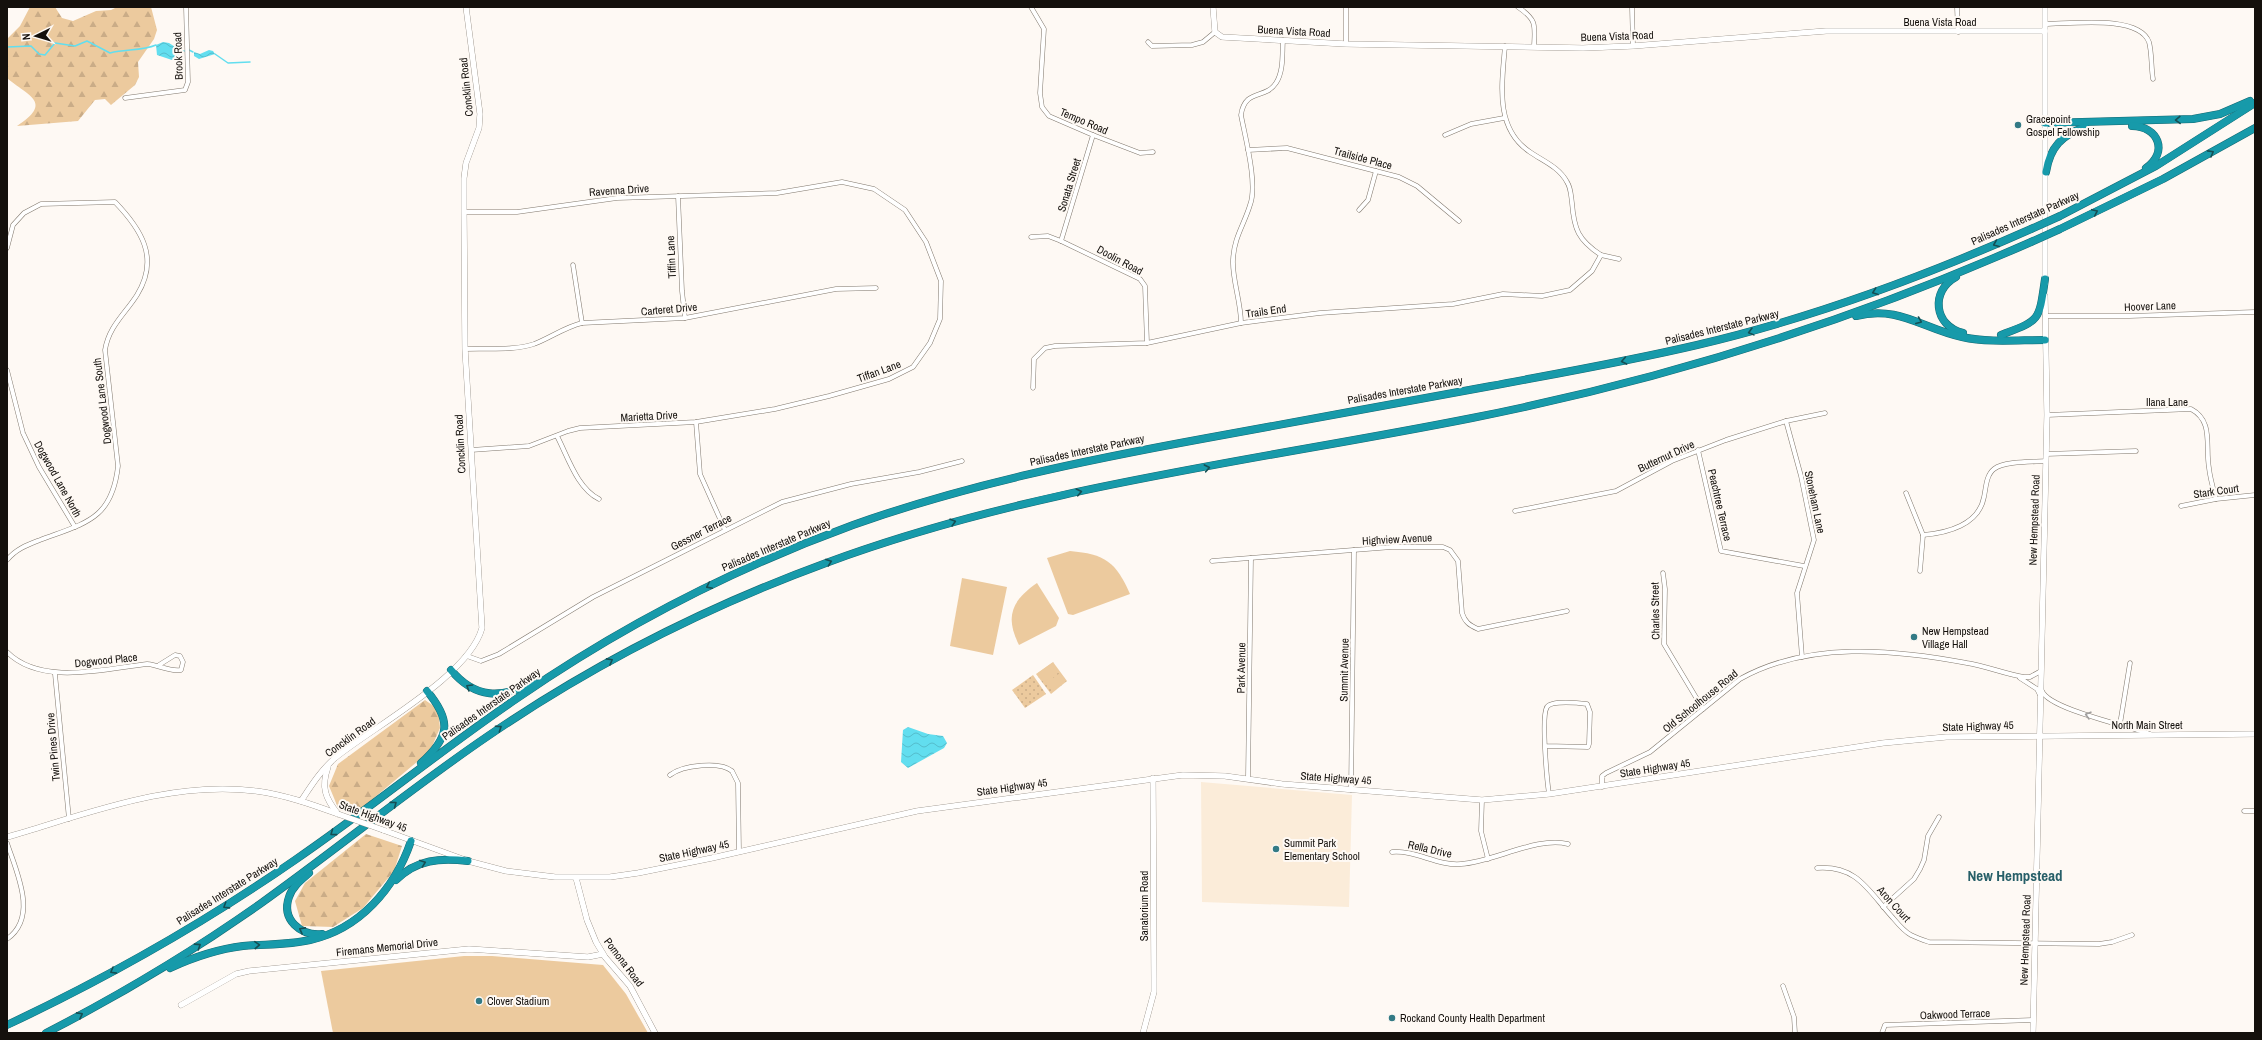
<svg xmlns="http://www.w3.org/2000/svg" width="2262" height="1040" viewBox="0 0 2262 1040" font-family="'Archivo Narrow',sans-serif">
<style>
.built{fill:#fbecd9}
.forest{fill:url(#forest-firs)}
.park{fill:url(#park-dots)}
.garden{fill:#ecca9e}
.water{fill:url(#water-waves)}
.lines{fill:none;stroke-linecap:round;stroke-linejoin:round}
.stream{stroke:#62deef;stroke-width:1.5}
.street-casing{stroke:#81786d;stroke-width:5}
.secondary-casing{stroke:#81786d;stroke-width:6}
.highway-casing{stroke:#166a73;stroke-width:8}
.street{stroke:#fff;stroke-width:4}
.secondary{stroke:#fff;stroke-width:5.5}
.highway{stroke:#179aaa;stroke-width:7}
.secondary-bridge-casing{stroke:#81786d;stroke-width:6;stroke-linecap:butt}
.highway-bridge-casing{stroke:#166a73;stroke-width:8;stroke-linecap:butt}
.secondary-bridge{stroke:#fff;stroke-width:5.5}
.highway-bridge{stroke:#179aaa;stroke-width:7}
.oneway{stroke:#154e53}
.oneway2{stroke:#a19f9e}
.poi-dot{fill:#337a85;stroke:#fef9f4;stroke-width:1.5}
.labels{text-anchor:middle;stroke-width:4;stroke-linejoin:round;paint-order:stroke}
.street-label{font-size:11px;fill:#14100c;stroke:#fef9f4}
.poi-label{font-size:11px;fill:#14100c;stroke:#fef9f4;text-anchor:start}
.district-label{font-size:15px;font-weight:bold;fill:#275f68;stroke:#fef9f4}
</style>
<defs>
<pattern id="forest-firs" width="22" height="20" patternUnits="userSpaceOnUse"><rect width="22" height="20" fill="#ecca9e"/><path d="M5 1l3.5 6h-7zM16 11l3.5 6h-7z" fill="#caac87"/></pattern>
<pattern id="park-dots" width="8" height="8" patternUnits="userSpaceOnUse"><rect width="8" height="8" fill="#ecca9e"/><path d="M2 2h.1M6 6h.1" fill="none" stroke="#caac87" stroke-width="1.8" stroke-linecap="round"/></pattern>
<pattern id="water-waves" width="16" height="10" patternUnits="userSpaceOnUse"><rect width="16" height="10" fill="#62deef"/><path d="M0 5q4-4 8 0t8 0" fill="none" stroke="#54bdcc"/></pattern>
</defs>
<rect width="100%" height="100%" fill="#fef9f4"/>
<path class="built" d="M 1201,782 L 1352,795 L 1349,907 L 1202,902 Z"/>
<g class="forest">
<path d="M 30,7 L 55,7 L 62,18 L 73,21 L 96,11 L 111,10 L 117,7 L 151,7 L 157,30 L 154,39 L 138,62 L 139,77 L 135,85 L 111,105 L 105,99 L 95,100 L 78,121 L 17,126 C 54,102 28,96 7,78 L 7,39 L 20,26 Z"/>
<path d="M 425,700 L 438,709 L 440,728 L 430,751 L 356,813 L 339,810 L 329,786 L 338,764 Z"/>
<path d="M 366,834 L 402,846 L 394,871 L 363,908 L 333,927 L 302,926 L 295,901 L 305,883 Z"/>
</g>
<g class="park">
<path d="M 1053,662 L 1067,681 L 1051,694 L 1036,674 Z"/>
<path d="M 1033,675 L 1046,694 L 1025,708 L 1012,690 Z"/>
</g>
<g class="garden">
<path d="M 1070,551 C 1105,554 1116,562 1130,594 L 1073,615 L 1068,614 L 1047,558 Z"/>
<path d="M 962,578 L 1007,587 L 993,655 L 950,646 Z"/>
<path d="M 1037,583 L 1059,618 L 1056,626 L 1019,645 C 1005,617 1011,601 1037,583 Z"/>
<path d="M 1052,663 L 1058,671 L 1044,682 L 1038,673 Z"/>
<path d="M 1060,673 L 1066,681 L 1052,691 L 1046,683 Z"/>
<path d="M 464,956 L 492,956 L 603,965 L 626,994 L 648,1033 L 333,1033 L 321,971 Z"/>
</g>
<g class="water">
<path d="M 163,42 L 169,43 L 180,50 L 178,59 L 172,60 L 157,55 L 156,45 Z"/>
<path d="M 209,50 L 213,51 L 215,54 L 199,59 L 194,56 L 194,52 L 200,54 Z"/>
<path d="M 908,727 L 928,734 L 943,736 L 947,743 L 944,748 L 908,768 L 901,762 L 903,730 Z"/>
</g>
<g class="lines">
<g class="stream">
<path d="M 7,47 L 31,46 L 39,54 L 45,55 L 55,43 L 75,46 L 87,41 L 110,53 C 126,49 142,51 156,45"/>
<path d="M 180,50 L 184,51"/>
<path d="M 189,50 L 193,52"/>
<path d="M 215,54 L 228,63 L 250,62"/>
</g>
<g class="street-casing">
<g id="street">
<path d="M 1031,7 L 1044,29 L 1040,93 L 1042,107 L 1049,116 L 1093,135 L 1140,153 L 1153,152"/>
<path d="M 1518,7 C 1537,20 1535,25 1534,46"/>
<path d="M 1632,7 L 1633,46"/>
<path d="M 1957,7 L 1958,32"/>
<path d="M 2045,24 C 2069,24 2139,14 2149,42 C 2152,53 2151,67 2153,79"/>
<path d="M 1148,42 L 1152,46 L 1192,45 L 1203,42 L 1215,32"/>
<path d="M 1346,44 L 1346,7"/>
<path d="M 125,98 L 185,90 L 188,82 L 186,7"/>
<path d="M 1445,135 L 1471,124 L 1504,118"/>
<path d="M 1248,150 L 1287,148 L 1399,177 L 1417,186 L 1459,221"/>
<path d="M 678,196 L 682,291 L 685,318"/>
<path d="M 1359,210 L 1368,200 L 1376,171"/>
<path d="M 464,212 L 517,212 L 617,198 L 777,193 L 842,182 L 874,189 L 905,210 L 926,242 L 941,281 L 940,319 L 930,343 L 913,367 L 889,379 L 829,396 L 775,409 L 696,422 L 580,428 L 568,431 L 529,446 L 471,450"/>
<path d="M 1031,237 L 1048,236 L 1061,241 L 1140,279 L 1145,286 L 1147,343"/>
<path d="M 1061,241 L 1093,135"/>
<path d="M 7,248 L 13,225 L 24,213 L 41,204 L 115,202 C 141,229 160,258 137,295 C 125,314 109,326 105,350 L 118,466 C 112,520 85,523 40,540 C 27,545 16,549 7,560"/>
<path d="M 1601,255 L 1619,259"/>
<path d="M 573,265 L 582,323"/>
<path d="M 2045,316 L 2129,316 L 2255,312"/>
<path d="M 1241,323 C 1241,302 1232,279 1233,260 C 1234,237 1244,225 1250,205 C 1258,184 1245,137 1241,115 C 1245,88 1265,100 1276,83 C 1284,71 1282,53 1283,40"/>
<path d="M 465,349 C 487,348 513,351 534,344 C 550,338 565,327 582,323 L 685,318 L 836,289 L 876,288"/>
<path d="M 7,370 L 23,433 L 39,467 L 75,527"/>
<path d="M 1033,388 L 1034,359 L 1045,348 L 1055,346 L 1147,343 L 1241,323 L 1320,313 L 1453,304 L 1503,294 L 1542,296 L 1570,290 L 1592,271 L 1601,255 C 1578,240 1574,229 1572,203 C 1571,196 1571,188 1567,182 C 1559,167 1543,161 1530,152 C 1494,128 1502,83 1505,46"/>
<path d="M 2047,415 L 2191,409 C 2214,421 2205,446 2209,468 C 2210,478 2213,488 2216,499"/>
<path d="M 1786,421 L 1801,476 L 1814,540 L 1797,593 L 1802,657"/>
<path d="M 696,422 L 700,474 L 725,530"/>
<path d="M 557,436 C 568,457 577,488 599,499"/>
<path d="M 1698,450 L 1721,551 L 1804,566"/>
<path d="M 2046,454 L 2136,451"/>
<path d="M 1906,493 L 1923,535 L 1920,571"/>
<path d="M 2181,506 L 2216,499 L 2255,495"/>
<path d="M 1515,511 L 1616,491 L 1672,461 L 1726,440 L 1786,421 L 1825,413"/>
<path d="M 1923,535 C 1947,533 1979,525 1984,497 C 1986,488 1986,475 1994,469 C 2004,461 2033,462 2046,461"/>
<path d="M 1212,561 L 1392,547 L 1443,547 L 1450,550 L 1458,561 L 1462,613 C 1465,622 1469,625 1478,629 L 1567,611"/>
<path d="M 1663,573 L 1665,589 L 1664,644 L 1703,709"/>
<path d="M 7,652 C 41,686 104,669 147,664 C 159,665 170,672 181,670 L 183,662 L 180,656 L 175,655 L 159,665"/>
<path d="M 467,656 L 481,661 L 499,654 L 593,597 L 782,502 L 851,484 L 919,472 L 962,461"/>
<path d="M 55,674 L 69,819"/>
<path d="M 2020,678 L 2037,689 L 2040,695"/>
<path d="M 2042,691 C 2049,709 2128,726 2150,734"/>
<path d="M 2120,724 L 2130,663"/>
<path d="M 1546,746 L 1588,747 L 1589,744 L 1590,712 L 1587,704 C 1580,703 1551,700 1547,707 C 1541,716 1547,780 1549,794"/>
<path d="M 670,775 C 683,765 720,761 732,771 L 738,783 L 739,852"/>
<path d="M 1248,778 L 1251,558"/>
<path d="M 1602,787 L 1602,776 L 1606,773 L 1650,752 L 1740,679 C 1808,641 1894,649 1967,663 C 1986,666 2005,674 2024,677 L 2030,677 L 2041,671"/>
<path d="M 1351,790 L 1354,550"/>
<path d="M 1482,800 L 1481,831 L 1488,859"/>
<path d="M 2244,811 L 2255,811"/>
<path d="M 7,843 C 16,871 39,917 7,939"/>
<path d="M 1392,852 C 1416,850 1437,866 1461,864 C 1494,862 1537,836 1568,844"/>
<path d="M 1817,868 C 1858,865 1869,892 1893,918 C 1898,924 1905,932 1911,935 C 1917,938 1923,940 1929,942 L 2099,944 L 2112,942 L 2132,935"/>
<path d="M 1883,907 L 1914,879 L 1920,869 L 1924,860 L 1928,836 L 1939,817"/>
<path d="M 1783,986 L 1794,1017 L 1795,1033"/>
<path d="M 1882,1033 L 1885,1025 L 2033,1020"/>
</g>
</g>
<g class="secondary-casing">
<g id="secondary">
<path d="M 1213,7 L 1215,32 L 1222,37 L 1346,44 L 1583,48 L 1633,46 L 1826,31 L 2045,31"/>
<path d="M 2045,7 L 2045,283"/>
<path d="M 328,767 C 321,787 325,798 338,814"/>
<path d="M 301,801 C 311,786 321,770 335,758 C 373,727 469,676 482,628 L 465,349 L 464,212 L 464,178 L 466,163 L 479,128 L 480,114 L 466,7"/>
<path d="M 383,830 L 468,861 L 506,871 L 555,877 L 610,877 L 638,873 L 712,858 L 917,811 L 1183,775 L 1225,776 L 1282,784 L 1482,800 L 1549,794 L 1883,743 L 1946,737 L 2255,734"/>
<path d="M 7,837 C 87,814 171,780 256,791 C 285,795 311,804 338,814"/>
<path d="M 576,878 L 587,920 L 596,942 L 605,957 L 630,986 L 655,1033"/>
<path d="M 181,1005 L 236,974 L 249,971 L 469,949 L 588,957 L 603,954"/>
<path d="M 1143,1033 L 1154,992 L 1154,978 L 1153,778"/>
<path d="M 2033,1033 L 2047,415 L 2045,296"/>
</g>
</g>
<g class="highway-casing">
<g id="highway">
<path d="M 2045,123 L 2193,119 L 2220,114 L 2250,101"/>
<path d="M 2132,126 C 2158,126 2169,152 2146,168"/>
<path d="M 2046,172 C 2050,147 2062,135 2085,127"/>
<path d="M 2060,216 L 2156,166 L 2255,103"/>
<path d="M 2060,229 L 2163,179 L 2255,128"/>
<path d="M 1956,277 C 1930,291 1934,326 1963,333"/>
<path d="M 1856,316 C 1899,305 1923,329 1962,337 C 1989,343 2018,340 2045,340"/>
<path d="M 2001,335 C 2040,320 2039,322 2045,279"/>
<path d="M 451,670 C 475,699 502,699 534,682"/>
<path d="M 421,763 C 450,737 452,721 427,691"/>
<path d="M 309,873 C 301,880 292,887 289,897 C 281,920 301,936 322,934"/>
<path d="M 396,880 C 417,859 440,858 468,861"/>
<path d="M 170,968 C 194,957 218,949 243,946 C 265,944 288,945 310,940 C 360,929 395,888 411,841"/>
<path d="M 7,1025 C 107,978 204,923 295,860 C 371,808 442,749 519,697 C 622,626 735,568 853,525 C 968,484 1087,460 1207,438 C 1302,421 1396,403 1491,386 C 1560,373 1629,361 1697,345 C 1813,318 1923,277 2031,229"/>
<path d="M 46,1033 C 120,995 192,952 260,904 C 337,849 410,789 488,736 C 592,665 706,607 826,563 C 1034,486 1256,461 1472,418 C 1664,380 1852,321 2031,242"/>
</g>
</g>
<use href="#street" class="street"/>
<use href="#secondary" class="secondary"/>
<use href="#highway" class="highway"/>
<g class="secondary-bridge-casing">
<path id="secondary-bridge" d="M 338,814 L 383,830"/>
</g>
<g class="highway-bridge-casing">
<g id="highway-bridge">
<path d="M 2031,229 L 2060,216"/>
<path d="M 2031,242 L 2060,229"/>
</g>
</g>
<use href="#secondary-bridge" class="secondary-bridge"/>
<use href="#highway-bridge" class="highway-bridge"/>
</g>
<defs><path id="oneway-chevron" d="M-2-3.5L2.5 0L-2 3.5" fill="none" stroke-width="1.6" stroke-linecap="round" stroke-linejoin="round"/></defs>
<g class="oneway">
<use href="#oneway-chevron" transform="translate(2178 120) rotate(178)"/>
<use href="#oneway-chevron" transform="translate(2211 153) rotate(-29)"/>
<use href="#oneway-chevron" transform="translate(2095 212) rotate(-25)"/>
<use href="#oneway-chevron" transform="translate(1996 244) rotate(157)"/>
<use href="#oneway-chevron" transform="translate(1875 292) rotate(160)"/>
<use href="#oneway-chevron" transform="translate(1919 321) rotate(22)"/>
<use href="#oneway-chevron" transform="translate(1751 332) rotate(165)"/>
<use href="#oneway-chevron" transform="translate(1624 361) rotate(169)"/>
<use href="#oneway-chevron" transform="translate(1207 468) rotate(-11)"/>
<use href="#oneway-chevron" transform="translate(1079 492) rotate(-12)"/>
<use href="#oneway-chevron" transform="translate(953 522) rotate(-16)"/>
<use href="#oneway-chevron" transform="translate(829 562) rotate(-20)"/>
<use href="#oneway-chevron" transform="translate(709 586) rotate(154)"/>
<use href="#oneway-chevron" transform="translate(610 661) rotate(-29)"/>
<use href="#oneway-chevron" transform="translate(469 687) rotate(-149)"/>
<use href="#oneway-chevron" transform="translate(499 728) rotate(-34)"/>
<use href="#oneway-chevron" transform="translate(394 804) rotate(-37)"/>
<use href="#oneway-chevron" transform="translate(333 833) rotate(144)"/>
<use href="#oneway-chevron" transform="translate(423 863) rotate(-20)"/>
<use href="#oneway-chevron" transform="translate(226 906) rotate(148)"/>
<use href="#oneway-chevron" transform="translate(302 930) rotate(-152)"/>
<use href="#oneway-chevron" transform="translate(257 945) rotate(-3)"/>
<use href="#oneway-chevron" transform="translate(198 946) rotate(-33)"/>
<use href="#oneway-chevron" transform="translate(113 971) rotate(151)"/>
<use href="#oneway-chevron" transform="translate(80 1015) rotate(-28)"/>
</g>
<use class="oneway2" href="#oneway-chevron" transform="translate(2088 715) rotate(-164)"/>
<g class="poi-dot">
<circle cx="2018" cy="125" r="4"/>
<circle cx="1914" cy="637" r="4"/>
<circle cx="1276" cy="849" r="4"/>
<circle cx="479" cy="1001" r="4"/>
<circle cx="1392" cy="1018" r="4"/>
</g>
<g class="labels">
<g class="street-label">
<text x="1940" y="26">Buena Vista Road</text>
<text transform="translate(1294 31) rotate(3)" y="4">Buena Vista Road</text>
<text transform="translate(1617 36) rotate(-2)" y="4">Buena Vista Road</text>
<text transform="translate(178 56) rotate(-92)" y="4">Brook Road</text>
<text transform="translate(466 87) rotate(-96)" y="4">Concklin Road</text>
<text transform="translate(1084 121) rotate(23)" y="4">Tempo Road</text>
<text transform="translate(1363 158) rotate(15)" y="4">Trailside Place</text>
<text transform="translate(1069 185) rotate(-73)" y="4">Sonata Street</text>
<text transform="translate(619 190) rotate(-4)" y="4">Ravenna Drive</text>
<text transform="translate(2025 218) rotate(-24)" y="4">Palisades Interstate Parkway</text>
<text transform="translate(671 257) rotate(-93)" y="4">Tiffin Lane</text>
<text transform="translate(1120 260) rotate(28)" y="4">Doolin Road</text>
<text transform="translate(2150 306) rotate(-2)" y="4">Hoover Lane</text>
<text transform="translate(669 309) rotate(-5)" y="4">Carteret Drive</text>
<text transform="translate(1266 311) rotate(-8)" y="4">Trails End</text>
<text transform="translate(1722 327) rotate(-14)" y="4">Palisades Interstate Parkway</text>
<text transform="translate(879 371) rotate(-20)" y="4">Tiffan Lane</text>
<text transform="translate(1405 390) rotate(-10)" y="4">Palisades Interstate Parkway</text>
<text transform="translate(102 401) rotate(-97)" y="4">Dogwood Lane South</text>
<text x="2167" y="406">Ilana Lane</text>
<text transform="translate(649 416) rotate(-3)" y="4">Marietta Drive</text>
<text transform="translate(460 444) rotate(-93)" y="4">Concklin Road</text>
<text transform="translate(1087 450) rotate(-12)" y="4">Palisades Interstate Parkway</text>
<text transform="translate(1666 456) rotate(-25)" y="4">Butternut Drive</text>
<text transform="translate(58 479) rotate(61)" y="4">Dogwood Lane North</text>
<text transform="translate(2216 491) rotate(-8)" y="4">Stark Court</text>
<text transform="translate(1815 502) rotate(78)" y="4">Stoneham Lane</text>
<text transform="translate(1720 505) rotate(77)" y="4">Peachtree Terrace</text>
<text transform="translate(2034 520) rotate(-88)" y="4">New Hempstead Road</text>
<text transform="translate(701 532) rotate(-27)" y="4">Gessner Terrace</text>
<text transform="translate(1397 539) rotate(-3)" y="4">Highview Avenue</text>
<text transform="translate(776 545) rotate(-23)" y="4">Palisades Interstate Parkway</text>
<text transform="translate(1655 611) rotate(-91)" y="4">Charles Street</text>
<text transform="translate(106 660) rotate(-6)" y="4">Dogwood Place</text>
<text transform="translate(1241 668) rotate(-89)" y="4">Park Avenue</text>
<text transform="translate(1344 670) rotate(-89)" y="4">Summit Avenue</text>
<text transform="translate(1700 701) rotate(-39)" y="4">Old Schoolhouse Road</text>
<text transform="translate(491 704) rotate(-35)" y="4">Palisades Interstate Parkway</text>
<text x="2147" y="729">North Main Street</text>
<text transform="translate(1978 726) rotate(-2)" y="4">State Highway 45</text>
<text transform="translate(350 737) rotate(-36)" y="4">Concklin Road</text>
<text transform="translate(53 747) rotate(-95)" y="4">Twin Pines Drive</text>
<text transform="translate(1655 768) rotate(-9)" y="4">State Highway 45</text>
<text transform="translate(1336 778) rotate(4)" y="4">State Highway 45</text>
<text transform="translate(1012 787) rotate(-8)" y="4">State Highway 45</text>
<text transform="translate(373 816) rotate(20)" y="4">State Highway 45</text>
<text transform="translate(1430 849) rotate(13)" y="4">Rella Drive</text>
<text transform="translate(694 851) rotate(-12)" y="4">State Highway 45</text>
<text transform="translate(227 891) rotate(-32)" y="4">Palisades Interstate Parkway</text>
<text transform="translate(1894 904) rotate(48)" y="4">Aron Court</text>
<text transform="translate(1144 906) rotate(-90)" y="4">Sanatorium Road</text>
<text transform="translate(2025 940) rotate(-88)" y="4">New Hempstead Road</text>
<text transform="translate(387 947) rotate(-6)" y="4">Firemans Memorial Drive</text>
<text transform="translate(624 962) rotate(53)" y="4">Pomona Road</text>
<text transform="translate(1955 1014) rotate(-2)" y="4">Oakwood Terrace</text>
</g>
<g class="poi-label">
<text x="2026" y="123">Gracepoint<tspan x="2026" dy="13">Gospel Fellowship</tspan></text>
<text x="1922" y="635">New Hempstead<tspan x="1922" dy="13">Village Hall</tspan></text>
<text x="1284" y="847">Summit Park<tspan x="1284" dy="13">Elementary School</tspan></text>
<text x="487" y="1005">Clover Stadium</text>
<text x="1400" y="1022">Rockand County Health Department</text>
</g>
<g class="district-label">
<text x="2015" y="881">New Hempstead</text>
</g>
</g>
<rect width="2262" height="1040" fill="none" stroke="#14100c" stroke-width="16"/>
<g transform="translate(36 36) rotate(265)" stroke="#fef9f4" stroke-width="3" paint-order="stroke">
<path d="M0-3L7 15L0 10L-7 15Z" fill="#14100c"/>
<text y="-6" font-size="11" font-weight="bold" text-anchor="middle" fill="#14100c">N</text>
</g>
</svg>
